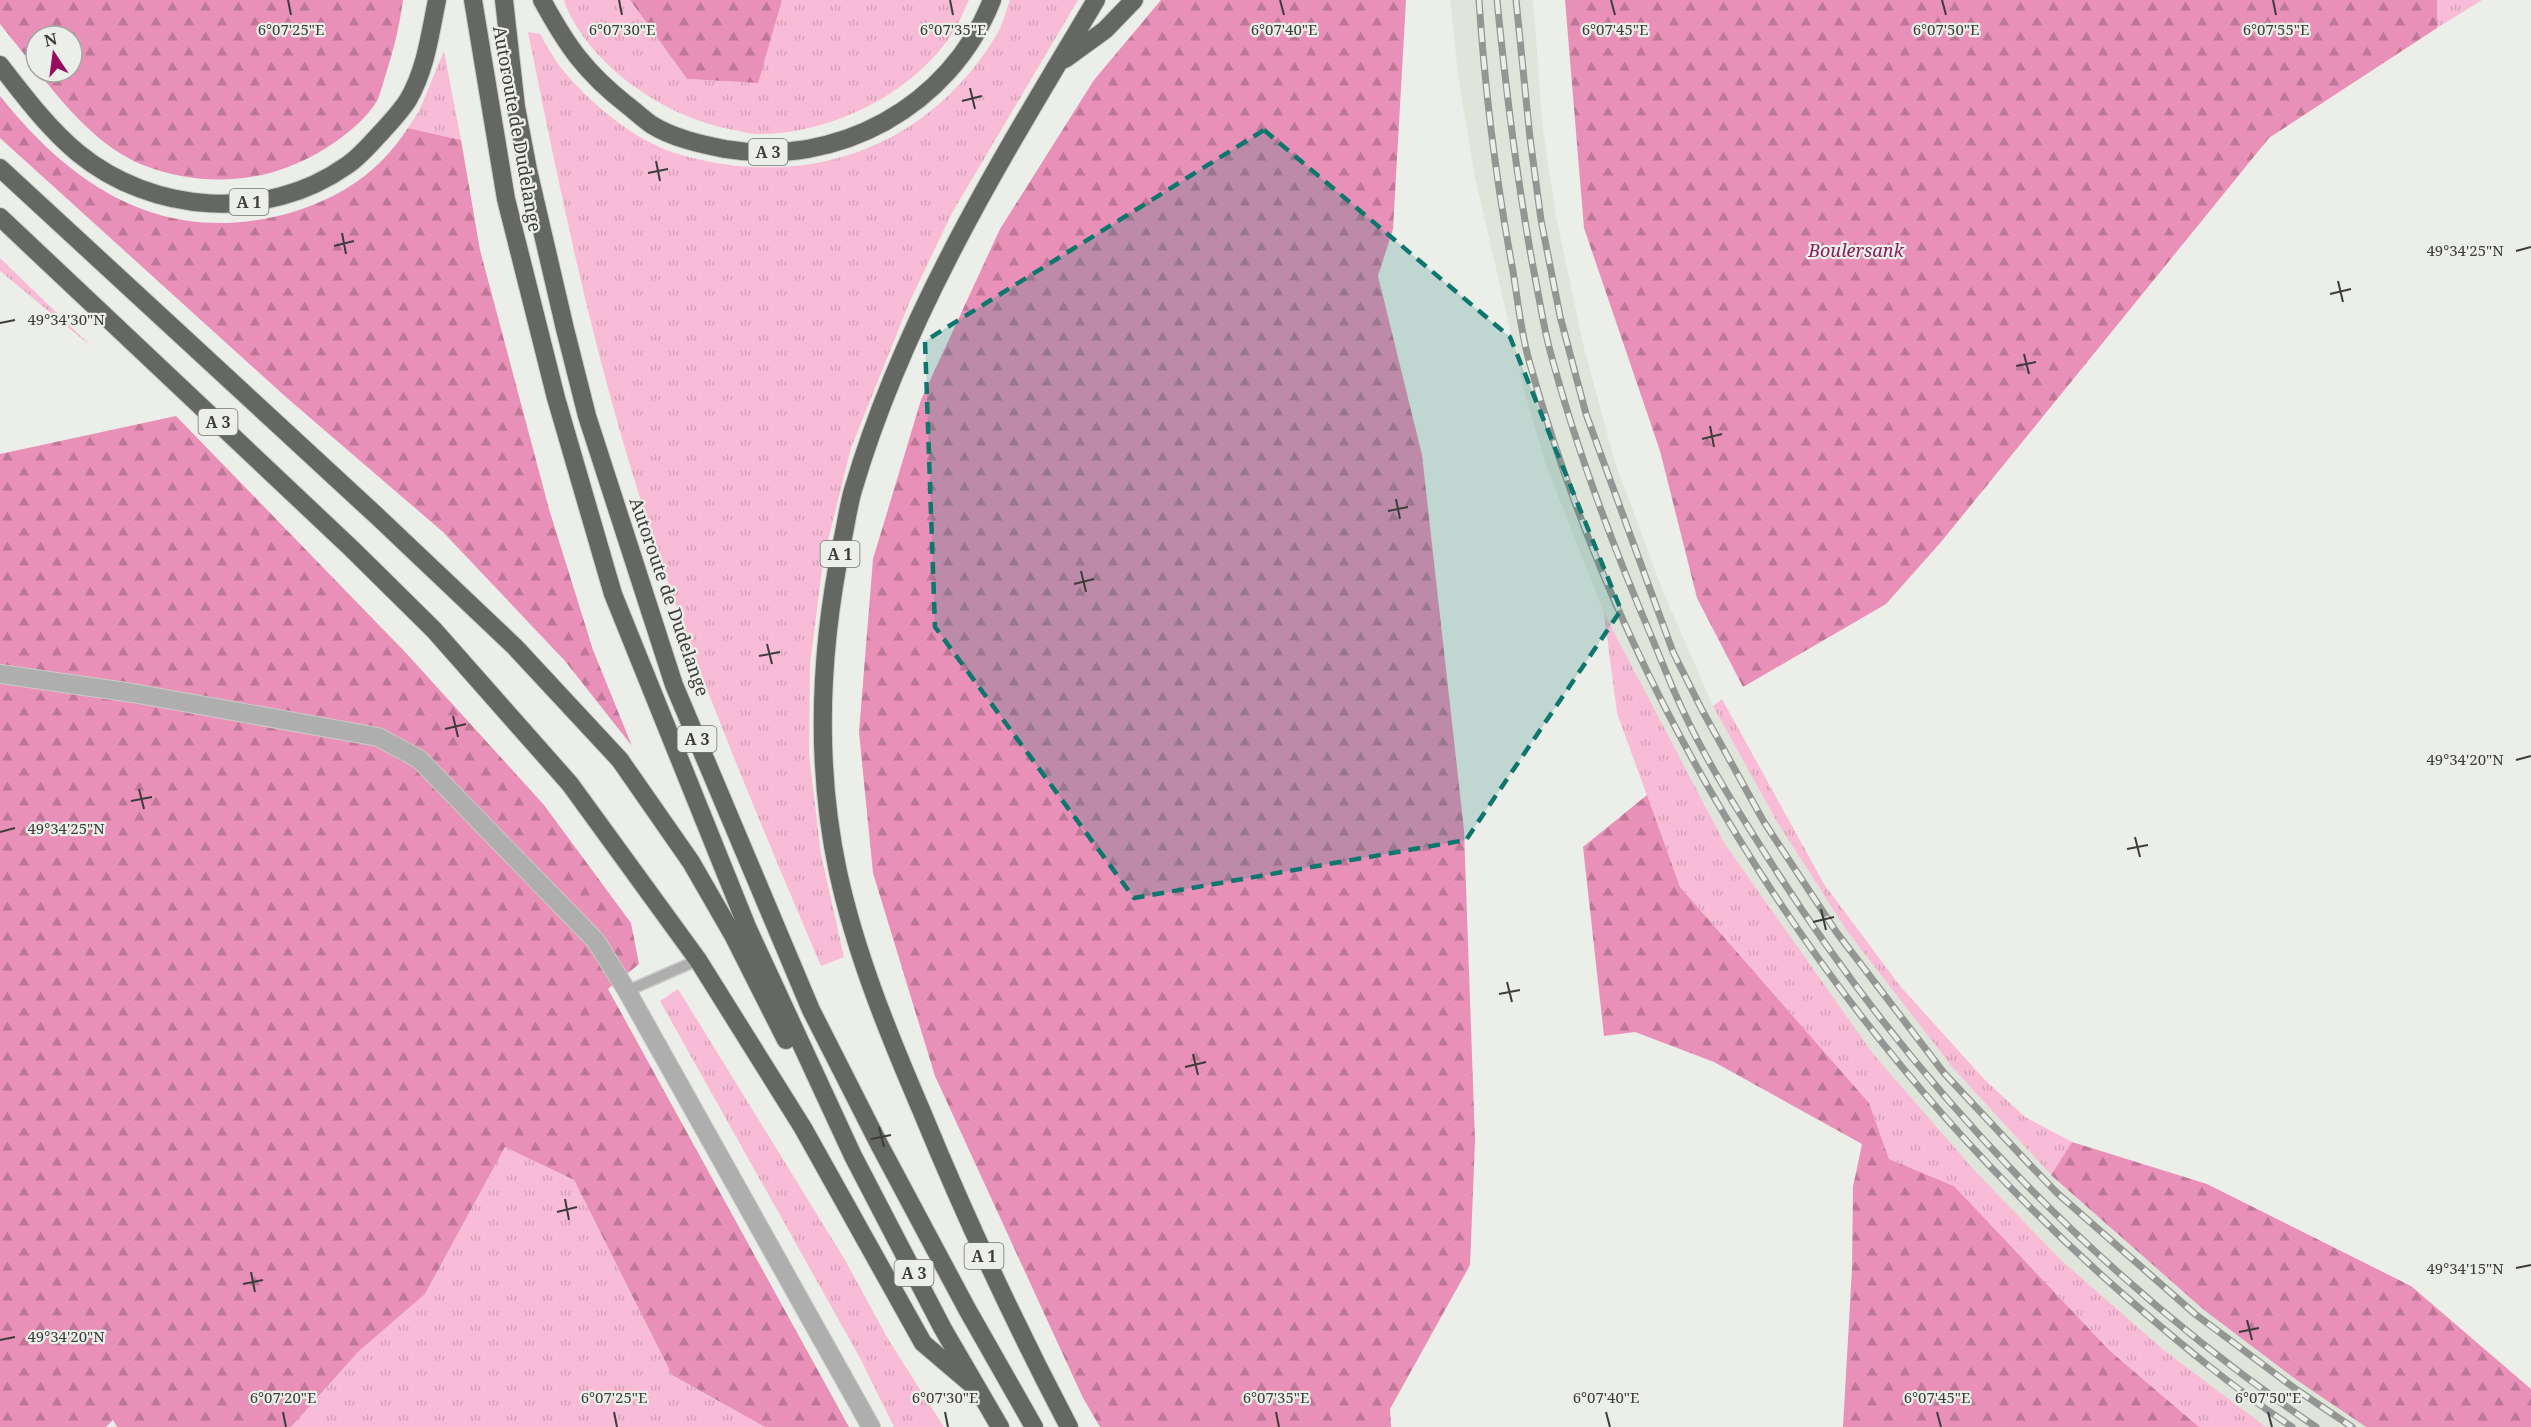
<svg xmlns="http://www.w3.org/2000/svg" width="2531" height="1427" viewBox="0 0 2531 1427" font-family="'Noto Serif',serif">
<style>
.built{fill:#dfe5da}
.grass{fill:url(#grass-tufts)}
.forest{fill:url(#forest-firs)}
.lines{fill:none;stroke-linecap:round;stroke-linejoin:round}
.lane-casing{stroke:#c9cbc7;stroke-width:13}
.street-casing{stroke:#c9cbc7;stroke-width:20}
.highway-casing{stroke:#c9cbc7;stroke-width:20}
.lane{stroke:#adaead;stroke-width:10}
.street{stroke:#adaead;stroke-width:18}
.highway{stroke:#656764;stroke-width:18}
.rail-casing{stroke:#949693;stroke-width:7}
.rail{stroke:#eceeea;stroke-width:4.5;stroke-dasharray:14;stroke-linecap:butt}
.marked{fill:#0f766e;fill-opacity:0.2;stroke:#0f766e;stroke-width:4.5;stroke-dasharray:12 8;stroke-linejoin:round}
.ticks{fill:none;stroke:#3c3d3b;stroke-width:2}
.labels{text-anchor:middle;stroke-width:4.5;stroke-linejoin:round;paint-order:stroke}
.shield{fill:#eceeea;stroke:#717270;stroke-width:1.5}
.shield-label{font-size:16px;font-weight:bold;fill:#3c3d3b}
.street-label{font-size:18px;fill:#3c3d3b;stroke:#eceeea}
.park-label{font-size:18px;font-style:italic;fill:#851f57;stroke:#eceeea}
.ticks-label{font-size:15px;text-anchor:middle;fill:#3c3d3b;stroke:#eceeea;stroke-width:4.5;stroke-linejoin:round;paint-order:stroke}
</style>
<defs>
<pattern id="grass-tufts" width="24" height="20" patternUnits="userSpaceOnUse" patternTransform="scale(1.5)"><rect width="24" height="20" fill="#f9bcd6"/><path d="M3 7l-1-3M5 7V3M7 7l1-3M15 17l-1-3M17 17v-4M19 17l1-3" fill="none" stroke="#d6a2b9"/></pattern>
<pattern id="forest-firs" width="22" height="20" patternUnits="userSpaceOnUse" patternTransform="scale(1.5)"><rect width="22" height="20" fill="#e990b8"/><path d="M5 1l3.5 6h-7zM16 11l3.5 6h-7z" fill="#be7797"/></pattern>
</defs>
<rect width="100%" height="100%" fill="#eceeea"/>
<path class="built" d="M 1450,0 L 1533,0 L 1543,130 L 1556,216 L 1584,348 L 1615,462 L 1662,589 L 1713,706 L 1776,820 L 1847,931 L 1953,1068 L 2051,1175 L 2204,1310 L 2298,1381 L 2366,1427 L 2266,1427 L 2165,1351 L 2061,1260 L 1975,1171 L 1874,1055 L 1725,844 L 1604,613 L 1545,462 L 1525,394 L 1475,177 L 1459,83 Z"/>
<g class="grass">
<path d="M 564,0 L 630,0 L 687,79 L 757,83 L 782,0 L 969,0 C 964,9 961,20 955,29 C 916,93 830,135 757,134 C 749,134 741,131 734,130 C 697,123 666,109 635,87 C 608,69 573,31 564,0 Z"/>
<path d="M 1010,0 L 1078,0 L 952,213 L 910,301 L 851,448 L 823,561 L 810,665 L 809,754 L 821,854 L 844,957 L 821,966 C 748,795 676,624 624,445 C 584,309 556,171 528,32 L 540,34 C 547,46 554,59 562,69 C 585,97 617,125 649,142 C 671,154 699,160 723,164 C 836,181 938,133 997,34 C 1003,24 1006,11 1010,0 Z"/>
<path d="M 2437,0 L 2482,0 L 2437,28 Z"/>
<path d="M 444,51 L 461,140 L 408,128 L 419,111 Z"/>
<path d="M 0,258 L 92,347 L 0,271 Z"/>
<path d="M 1604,613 L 1725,844 L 1874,1055 L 1975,1171 L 2061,1260 L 2165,1351 L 2266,1427 L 2199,1427 L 2110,1351 L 1954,1186 L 1889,1159 L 1869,1103 L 1680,887 L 1617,713 Z"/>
<path d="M 1722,699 L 1824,884 L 1900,986 L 1984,1079 L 2025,1117 L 2072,1142 L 2051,1175 L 1953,1068 L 1847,931 L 1776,820 L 1713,706 Z"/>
<path d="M 678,989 L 845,1260 L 888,1339 L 944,1427 L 894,1427 L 860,1358 L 660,1001 Z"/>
<path d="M 505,1147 L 574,1180 L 672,1375 L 765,1427 L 291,1427 L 358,1352 L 425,1294 Z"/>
</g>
<g class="forest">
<path d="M 0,0 L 403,0 C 399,29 393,52 384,80 C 382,86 380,95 377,101 C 368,116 352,130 338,140 C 280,182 211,191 143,165 C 99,147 67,108 38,72 L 72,72 L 72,36 L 36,36 L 36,69 L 0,24 Z"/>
<path d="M 630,0 L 782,0 L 758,83 L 687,79 Z"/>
<path d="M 1161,0 L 1406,0 L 1393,229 L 1378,276 L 1422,455 L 1464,830 L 1475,1141 L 1470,1265 L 1390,1409 L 1391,1427 L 1100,1427 L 1083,1398 L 935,1076 L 873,873 L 859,732 L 873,559 L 921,400 L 1000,229 L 1094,80 Z"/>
<path d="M 1565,0 L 2437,0 L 2437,28 L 2269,138 L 1941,542 L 1886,604 L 1743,687 L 1697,598 L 1660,451 L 1584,228 Z"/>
<path d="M 0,96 C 77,192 168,248 293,212 C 342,197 380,171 408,128 L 461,140 L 480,250 L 549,509 L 593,650 L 632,746 L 565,661 L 443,532 L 287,398 L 0,138 Z"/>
<path d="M 176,416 L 406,653 L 544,805 L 631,923 L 639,964 L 608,989 L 849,1427 L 765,1427 L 672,1375 L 574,1180 L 505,1147 L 425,1294 L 358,1352 L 291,1427 L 117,1427 L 113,1420 L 106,1427 L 0,1427 L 0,454 Z"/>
<path d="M 1647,795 L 1680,887 L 1869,1103 L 1889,1159 L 1954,1186 L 2110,1351 L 2199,1427 L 1843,1427 L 1852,1269 L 1853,1187 L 1862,1144 L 1714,1062 L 1635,1032 L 1604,1036 L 1583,847 Z"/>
<path d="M 2072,1142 L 2207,1184 L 2411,1286 L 2531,1389 L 2531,1427 L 2366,1427 L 2298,1381 L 2204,1310 L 2051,1175 Z"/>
</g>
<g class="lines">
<g class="lane-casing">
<path id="lane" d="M 627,991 L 698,960"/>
</g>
<g class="street-casing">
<path id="street" d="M 0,674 L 133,693 L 378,737 L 419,759 L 596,941 L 627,991 L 871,1427"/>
</g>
<g class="highway-casing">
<g id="highway">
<path d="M 473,0 L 506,199 L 556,398 L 613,594 L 748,929 L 853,1156 L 943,1329 L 1000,1427"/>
<path d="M 504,0 L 516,107 L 528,170 L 565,329 L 587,416 L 674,685 L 811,1010 L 880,1146 L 967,1309 L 1034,1427"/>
<path d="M 542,0 C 567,46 585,72 627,105 C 635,111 643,119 652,125 C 673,138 700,144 725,149 C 837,168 950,107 992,0"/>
<path d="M 1065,59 L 1105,30 L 1134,0"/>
<path d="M 0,65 C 24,96 48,128 78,153 C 152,214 267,222 346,166 C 357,159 367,148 376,138 C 387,126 399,114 408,100 C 426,69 430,34 437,0"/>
<path d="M 0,168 L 378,517 L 515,647 L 620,760 L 691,862 L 733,935 L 786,1040"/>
<path d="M 0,217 L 352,549 L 434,630 L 570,784 L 698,960 L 803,1128 L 923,1343 L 977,1389"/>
<path d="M 1069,1427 C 1015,1324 966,1219 922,1112 C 889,1035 856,955 838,872 C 815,764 820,650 842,542 C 846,525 848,507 853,490 C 905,313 1003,156 1096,0"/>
</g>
</g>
<use href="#lane" class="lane"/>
<use href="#street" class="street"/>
<use href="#highway" class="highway"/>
<g class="rail-casing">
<g id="rail">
<path d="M 1479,0 C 1485,92 1496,181 1513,271 C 1518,302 1521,334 1530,364 C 1631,723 1844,1050 2124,1295 C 2178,1342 2232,1387 2292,1427"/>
<path d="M 1497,0 C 1506,91 1517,182 1534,272 C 1539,297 1543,323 1549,347 C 1575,446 1612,544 1652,638 C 1663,664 1673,691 1686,717 C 1711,770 1745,822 1777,872 C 1917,1090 2101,1281 2316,1427"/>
<path d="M 1516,0 L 1530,138 L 1541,220 L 1560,316 L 1586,414 L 1673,652 L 1702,710 L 1764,822 L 1837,933 L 1944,1073 L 2030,1165 L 2057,1193 L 2195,1314 L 2297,1390 L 2352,1427"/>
</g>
</g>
<use href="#rail" class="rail"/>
</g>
<path class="marked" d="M 1264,130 L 1510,337 L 1621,610 L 1466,840 L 1134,898 L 935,627 L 925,341 Z"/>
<path class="ticks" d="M 288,0 L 291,15M 619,0 L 622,15M 950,0 L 953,15M 1280,0 L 1284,15M 1611,0 L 1615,15M 1942,0 L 1946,15M 2273,0 L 2276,15M 970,88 L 975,109M 962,101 L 982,96M 656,161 L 660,181M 648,173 L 668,169M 342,233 L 346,254M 334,246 L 354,241M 2516,251 L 2531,247M 2338,281 L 2343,302M 2330,294 L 2351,289M 0,323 L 15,320M 2024,354 L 2029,374M 2016,366 L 2036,362M 1710,426 L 1714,447M 1702,439 L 1722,434M 1396,499 L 1400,519M 1388,511 L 1408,507M 1081,571 L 1086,592M 1074,584 L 1094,579M 767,644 L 772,664M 759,656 L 780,652M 453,716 L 458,737M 445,729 L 466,724M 2516,760 L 2531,756M 139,789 L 144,809M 131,801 L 152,797M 0,832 L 15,828M 2135,837 L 2140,857M 2127,849 L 2148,845M 1821,909 L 1826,930M 1813,922 L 1834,917M 1507,982 L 1512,1002M 1499,994 L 1520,990M 1193,1054 L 1198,1075M 1185,1067 L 1206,1062M 879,1127 L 884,1147M 871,1139 L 891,1135M 565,1199 L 569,1220M 557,1212 L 577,1207M 2516,1268 L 2531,1265M 251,1272 L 255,1292M 243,1284 L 263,1280M 2247,1320 L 2252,1340M 2239,1332 L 2259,1328M 0,1340 L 15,1337M 283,1412 L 286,1427M 614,1412 L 617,1427M 945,1412 L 948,1427M 1276,1412 L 1279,1427M 1606,1412 L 1610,1427M 1937,1412 L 1941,1427M 2268,1412 L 2272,1427"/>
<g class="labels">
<g class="shield">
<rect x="748.5" y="139" width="39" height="26" rx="4.5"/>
<rect x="229.5" y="189" width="39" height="26" rx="4.5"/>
<rect x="198.5" y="409" width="39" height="26" rx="4.5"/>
<rect x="820.5" y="541" width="39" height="26" rx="4.5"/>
<rect x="677.5" y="726" width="39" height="26" rx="4.5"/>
<rect x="964.5" y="1243" width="39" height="26" rx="4.5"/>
<rect x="894.5" y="1260" width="39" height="26" rx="4.5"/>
</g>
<g class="shield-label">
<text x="768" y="158">A 3</text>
<text x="249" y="208">A 1</text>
<text x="218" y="428">A 3</text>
<text x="840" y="560">A 1</text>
<text x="697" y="745">A 3</text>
<text x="984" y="1262">A 1</text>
<text x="914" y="1279">A 3</text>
</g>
<g class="street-label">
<text transform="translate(517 129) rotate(80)" y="6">Autoroute de Dudelange</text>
<text transform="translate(669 597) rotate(71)" y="6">Autoroute de Dudelange</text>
</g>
<g class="park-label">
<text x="1856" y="257">Boulersank</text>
</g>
</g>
<g class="ticks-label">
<text x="291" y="35">6°07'25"E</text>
<text x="622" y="35">6°07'30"E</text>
<text x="953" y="35">6°07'35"E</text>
<text x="1284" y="35">6°07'40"E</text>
<text x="1615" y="35">6°07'45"E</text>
<text x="1946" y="35">6°07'50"E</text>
<text x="2276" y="35">6°07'55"E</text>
<text x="2465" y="256">49°34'25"N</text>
<text x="66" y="325">49°34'30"N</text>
<text x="2465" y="765">49°34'20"N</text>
<text x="66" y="834">49°34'25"N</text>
<text x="2465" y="1274">49°34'15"N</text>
<text x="66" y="1342">49°34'20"N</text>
<text x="283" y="1403">6°07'20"E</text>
<text x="614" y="1403">6°07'25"E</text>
<text x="945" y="1403">6°07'30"E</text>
<text x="1276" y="1403">6°07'35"E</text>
<text x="1606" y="1403">6°07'40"E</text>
<text x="1937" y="1403">6°07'45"E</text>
<text x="2268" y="1403">6°07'50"E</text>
</g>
<g transform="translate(54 54) rotate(347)"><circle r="28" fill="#eceeea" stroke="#a6a7a4" stroke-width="1.5"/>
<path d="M0-4.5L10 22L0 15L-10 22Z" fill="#980c60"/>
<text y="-9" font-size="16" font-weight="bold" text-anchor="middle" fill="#3c3d3b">N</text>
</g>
</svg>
